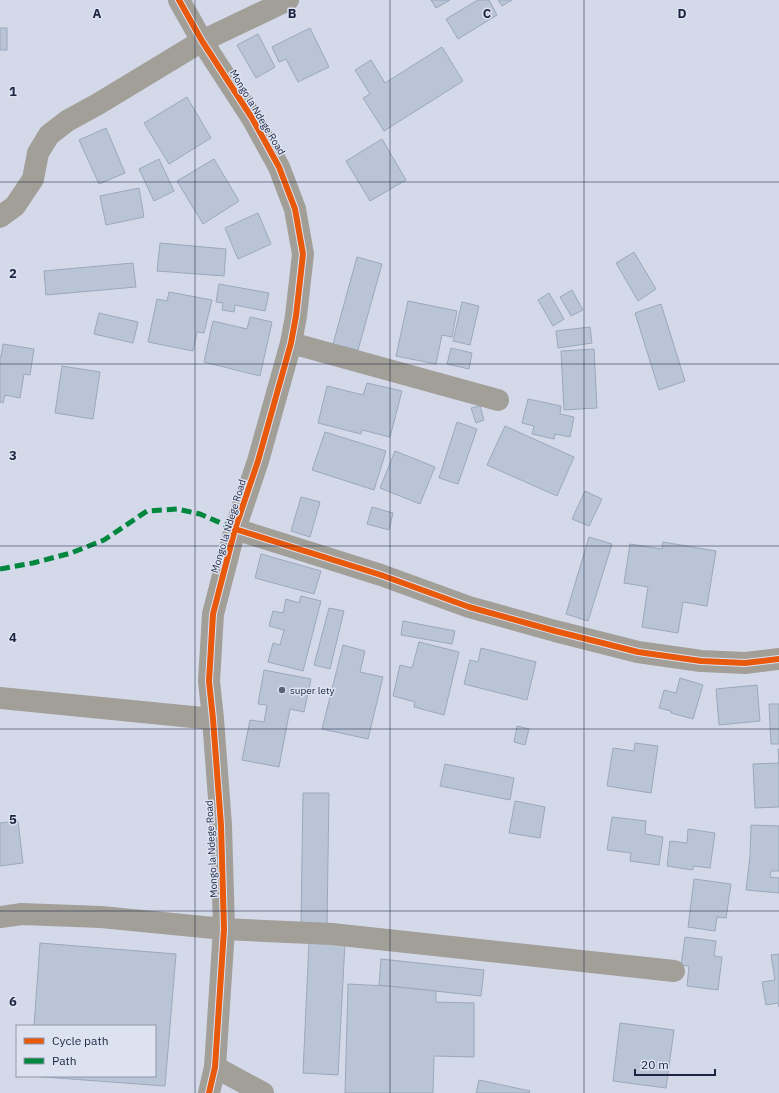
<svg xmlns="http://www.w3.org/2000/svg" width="779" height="1093" viewBox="0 0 779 1093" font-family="'IBM Plex Sans',sans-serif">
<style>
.building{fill:#b9c4d7;stroke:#9ba8bb}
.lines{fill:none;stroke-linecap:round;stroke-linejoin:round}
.minor{stroke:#a19f98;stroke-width:22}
.quiet{stroke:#00873e;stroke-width:5;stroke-dasharray:10 5;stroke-linecap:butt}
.cycleway-casing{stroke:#dde2f1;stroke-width:8}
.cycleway{stroke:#e8590c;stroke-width:6}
.grid{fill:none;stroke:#1e2441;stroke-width:1;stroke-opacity:0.55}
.poi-dot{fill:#5e637c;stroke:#dde2f1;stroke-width:1.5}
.labels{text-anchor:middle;stroke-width:3;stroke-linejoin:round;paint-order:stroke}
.street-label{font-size:10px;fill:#1e2441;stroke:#dde2f1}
.poi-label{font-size:10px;fill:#1e2441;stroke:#dde2f1;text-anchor:start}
.grid-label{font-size:13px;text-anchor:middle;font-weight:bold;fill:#1e2441;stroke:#dde2f1;stroke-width:3;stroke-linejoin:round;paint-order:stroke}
</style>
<rect width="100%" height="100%" fill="#d4d9e9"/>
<g class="building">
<path d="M 431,0 L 450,0 L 436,8 Z"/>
<path d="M 478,0 L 489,0 L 497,15 L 458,39 L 446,19 Z"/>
<path d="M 498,0 L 512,0 L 502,6 Z"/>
<rect x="0" y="28" width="7" height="22"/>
<path d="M 310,28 L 329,67 L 298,82 L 286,59 L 279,62 L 272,47 Z"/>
<path d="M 258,34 L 275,67 L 256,78 L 237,45 Z"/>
<path d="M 442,47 L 463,81 L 384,131 L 363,98 L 370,94 L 355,70 L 371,60 L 385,83 Z"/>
<path d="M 187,97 L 211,138 L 169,164 L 144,123 Z"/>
<path d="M 106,128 L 125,173 L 99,184 L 79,140 Z"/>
<path d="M 382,139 L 406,180 L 370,201 L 346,161 Z"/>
<path d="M 159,159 L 174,191 L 154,201 L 139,169 Z"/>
<path d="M 214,159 L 239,201 L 203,224 L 177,181 Z"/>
<path d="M 139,188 L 144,217 L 106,225 L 100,196 Z"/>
<path d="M 258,213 L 271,244 L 238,259 L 225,228 Z"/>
<path d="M 160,243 L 226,249 L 224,276 L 157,271 Z"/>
<path d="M 634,252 L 656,289 L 638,301 L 616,263 Z"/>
<path d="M 357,257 L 382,264 L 358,350 L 333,344 Z"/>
<path d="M 133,263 L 136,287 L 46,295 L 44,271 Z"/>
<path d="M 219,284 L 269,293 L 265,311 L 235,305 L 234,312 L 222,310 L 223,303 L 216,302 Z"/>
<path d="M 572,290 L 583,310 L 571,316 L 560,297 Z"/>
<path d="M 169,292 L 212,300 L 204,333 L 197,332 L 193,351 L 148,342 L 157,299 L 167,301 Z"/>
<path d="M 549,293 L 564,319 L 553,326 L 538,300 Z"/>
<path d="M 408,301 L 457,311 L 452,337 L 442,335 L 436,364 L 396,356 Z"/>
<path d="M 462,302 L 479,306 L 470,345 L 453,341 Z"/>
<path d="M 661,304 L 685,381 L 659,390 L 635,313 Z"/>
<path d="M 99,313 L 138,322 L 133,343 L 94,334 Z"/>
<path d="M 250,317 L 272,322 L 260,376 L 204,362 L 213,321 L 247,329 Z"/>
<path d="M 590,327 L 592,343 L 558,348 L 556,331 Z"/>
<path d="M 3,344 L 34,349 L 30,375 L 24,374 L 20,398 L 5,395 L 3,403 L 0,402 L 0,356 L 1,357 Z"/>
<path d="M 451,348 L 472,353 L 469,369 L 447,364 Z"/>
<path d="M 594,349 L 597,408 L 564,410 L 561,351 Z"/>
<path d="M 62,366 L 100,372 L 93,419 L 55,413 Z"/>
<path d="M 367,383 L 402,391 L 390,437 L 362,430 L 361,434 L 318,423 L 327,386 L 363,395 Z"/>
<path d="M 528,399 L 561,406 L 560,414 L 574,417 L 570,437 L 555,434 L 554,439 L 532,434 L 534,426 L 522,423 Z"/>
<path d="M 480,406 L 484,420 L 476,423 L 471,408 Z"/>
<path d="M 457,422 L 477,429 L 458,484 L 439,478 Z"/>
<path d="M 505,426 L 574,457 L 557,496 L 487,465 Z"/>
<path d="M 325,432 L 386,451 L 374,490 L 312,470 Z"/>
<path d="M 395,451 L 435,467 L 420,504 L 380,488 Z"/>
<path d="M 585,491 L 602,499 L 589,526 L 572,519 Z"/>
<path d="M 301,497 L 320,502 L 310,537 L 291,531 Z"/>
<path d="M 372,507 L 393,513 L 389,530 L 367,524 Z"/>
<path d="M 589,537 L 612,544 L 588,621 L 566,614 Z"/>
<path d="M 663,542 L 716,551 L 707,606 L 683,602 L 678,633 L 642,627 L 648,587 L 624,583 L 630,544 L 662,549 Z"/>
<path d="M 261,554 L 321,571 L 314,594 L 255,578 Z"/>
<path d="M 301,596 L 321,601 L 303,671 L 268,662 L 273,643 L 280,645 L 284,630 L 269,626 L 273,611 L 283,613 L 286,599 L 299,603 Z"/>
<path d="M 329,608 L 344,611 L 330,669 L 314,665 Z"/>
<path d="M 403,621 L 455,631 L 452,644 L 401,635 Z"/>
<path d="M 419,642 L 459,652 L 444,715 L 414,707 L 415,702 L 393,696 L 400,665 L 412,668 Z"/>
<path d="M 343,645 L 365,651 L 360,672 L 383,677 L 368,739 L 322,729 Z"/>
<path d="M 481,648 L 536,662 L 527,700 L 464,684 L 470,660 L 478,662 Z"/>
<path d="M 264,670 L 311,679 L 304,712 L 290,709 L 279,767 L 242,760 L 250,720 L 264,722 L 267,705 L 258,704 Z"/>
<path d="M 680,678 L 703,685 L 693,719 L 671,713 L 671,711 L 659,708 L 664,690 L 676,693 Z"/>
<path d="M 757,685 L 760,721 L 719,725 L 716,689 Z"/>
<path d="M 769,704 L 779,704 L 779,744 L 771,744 Z"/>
<path d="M 517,726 L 529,729 L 525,745 L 514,742 Z"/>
<path d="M 635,743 L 658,746 L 651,793 L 607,786 L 613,748 L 634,751 Z"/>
<path d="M 778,749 L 779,749 L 779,807 L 755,808 L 753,764 L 779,763 Z"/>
<path d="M 445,764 L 514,778 L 510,800 L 440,786 Z"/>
<path d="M 303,793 L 329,793 L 327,925 L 301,924 Z"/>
<path d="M 515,801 L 545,807 L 540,838 L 509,833 Z"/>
<path d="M 612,817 L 646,821 L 645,834 L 663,837 L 659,865 L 630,861 L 631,853 L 607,850 Z"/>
<path d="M 18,821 L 23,863 L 0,866 L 0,823 Z"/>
<path d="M 751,825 L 779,826 L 779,871 L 771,871 L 770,877 L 779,878 L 779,893 L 746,890 L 750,856 Z"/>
<path d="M 688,829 L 715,833 L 710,868 L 693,866 L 693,870 L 667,866 L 670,841 L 687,843 Z"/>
<path d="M 694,879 L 731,884 L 726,918 L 717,917 L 715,931 L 688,927 Z"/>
<path d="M 685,937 L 716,941 L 714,956 L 722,957 L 718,990 L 687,986 L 689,966 L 681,965 Z"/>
<path d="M 309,942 L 345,943 L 338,1075 L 303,1073 Z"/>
<path d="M 40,943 L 176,954 L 165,1086 L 30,1076 L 155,1076 L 155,1026 L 34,1026 Z"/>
<path d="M 779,954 L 779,1007 L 778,1003 L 766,1005 L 762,982 L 775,980 L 771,955 Z"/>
<path d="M 381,959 L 484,970 L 481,996 L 379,985 Z"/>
<path d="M 348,984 L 387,986 L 436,991 L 436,1002 L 474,1003 L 474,1057 L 434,1056 L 433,1093 L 345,1093 Z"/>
<path d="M 620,1023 L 674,1030 L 666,1088 L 613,1081 Z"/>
<path d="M 479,1080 L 530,1091 L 529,1093 L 476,1093 Z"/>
</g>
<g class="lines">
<g class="minor">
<path d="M 179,0 L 202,41 L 252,118 L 279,167 L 295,209 L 303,254 L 296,316 L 291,343 L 258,461 L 235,529 L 213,614 L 209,681 L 213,719 L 221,825 L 224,929 L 215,1067 L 209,1093"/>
<path d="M 0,217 L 15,206 L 33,179 L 38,153 L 49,135 L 67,121 L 98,104 L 202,41 L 288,0"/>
<path d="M 291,343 L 498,400"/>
<path d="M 235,529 L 381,575 L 469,607 L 555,631 L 638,652 L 701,661 L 745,663 L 779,659"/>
<path d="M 0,698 L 213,719"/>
<path d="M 0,917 L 22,914 L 101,917 L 224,929 L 332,934 L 674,971"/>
<path d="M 215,1067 L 263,1093"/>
</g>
<path class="quiet" d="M 0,569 L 33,563 L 71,553 L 104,540 L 147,511 L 177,509 L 200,514 L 235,529"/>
<g class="cycleway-casing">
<g id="cycleway">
<path d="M 179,0 L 202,41 L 252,118 L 279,167 L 295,209 L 303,254 L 296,316 L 291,343 L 258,461 L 235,529 L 213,614 L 209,681 L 213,719 L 221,825 L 224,929 L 215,1067 L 209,1093"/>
<path d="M 235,529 L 381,575 L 469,607 L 555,631 L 638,652 L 701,661 L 745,663 L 779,659"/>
</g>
</g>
<use href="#cycleway" class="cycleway"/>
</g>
<path class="grid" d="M 195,0 L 195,1093M 390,0 L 390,1093M 584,0 L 584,1093M 0,182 L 779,182M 0,364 L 779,364M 0,546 L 779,546M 0,729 L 779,729M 0,911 L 779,911"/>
<circle class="poi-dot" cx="282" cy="690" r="4"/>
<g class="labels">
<g class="street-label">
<text transform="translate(258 112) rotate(59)" y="4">Mongo la Ndege Road</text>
<text transform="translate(228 526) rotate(-73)" y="4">Mongo la Ndege Road</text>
<text transform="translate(211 849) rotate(-93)" y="4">Mongo la Ndege Road</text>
</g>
<g class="poi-label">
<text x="290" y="694">super lety</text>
</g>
</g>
<g class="grid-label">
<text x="97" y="18">A</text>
<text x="292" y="18">B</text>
<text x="487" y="18">C</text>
<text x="682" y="18">D</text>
<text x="13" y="96">1</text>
<text x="13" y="278">2</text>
<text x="13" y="460">3</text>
<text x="13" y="642">4</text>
<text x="13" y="824">5</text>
<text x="13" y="1006">6</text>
</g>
<rect x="16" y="1025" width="140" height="52" fill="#dde2f1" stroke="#9196ab"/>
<rect x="24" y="1038" width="20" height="6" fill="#e8590c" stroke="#9196ab"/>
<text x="52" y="1045" font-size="12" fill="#1e2441">Cycle path</text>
<rect x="24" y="1058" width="20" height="6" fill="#00873e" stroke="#9196ab"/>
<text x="52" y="1065" font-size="12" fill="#1e2441">Path</text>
<path d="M635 1069v6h80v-6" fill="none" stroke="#1e2441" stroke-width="2"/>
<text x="641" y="1069" font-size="12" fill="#1e2441" stroke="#dde2f1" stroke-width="3" paint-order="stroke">20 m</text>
</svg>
